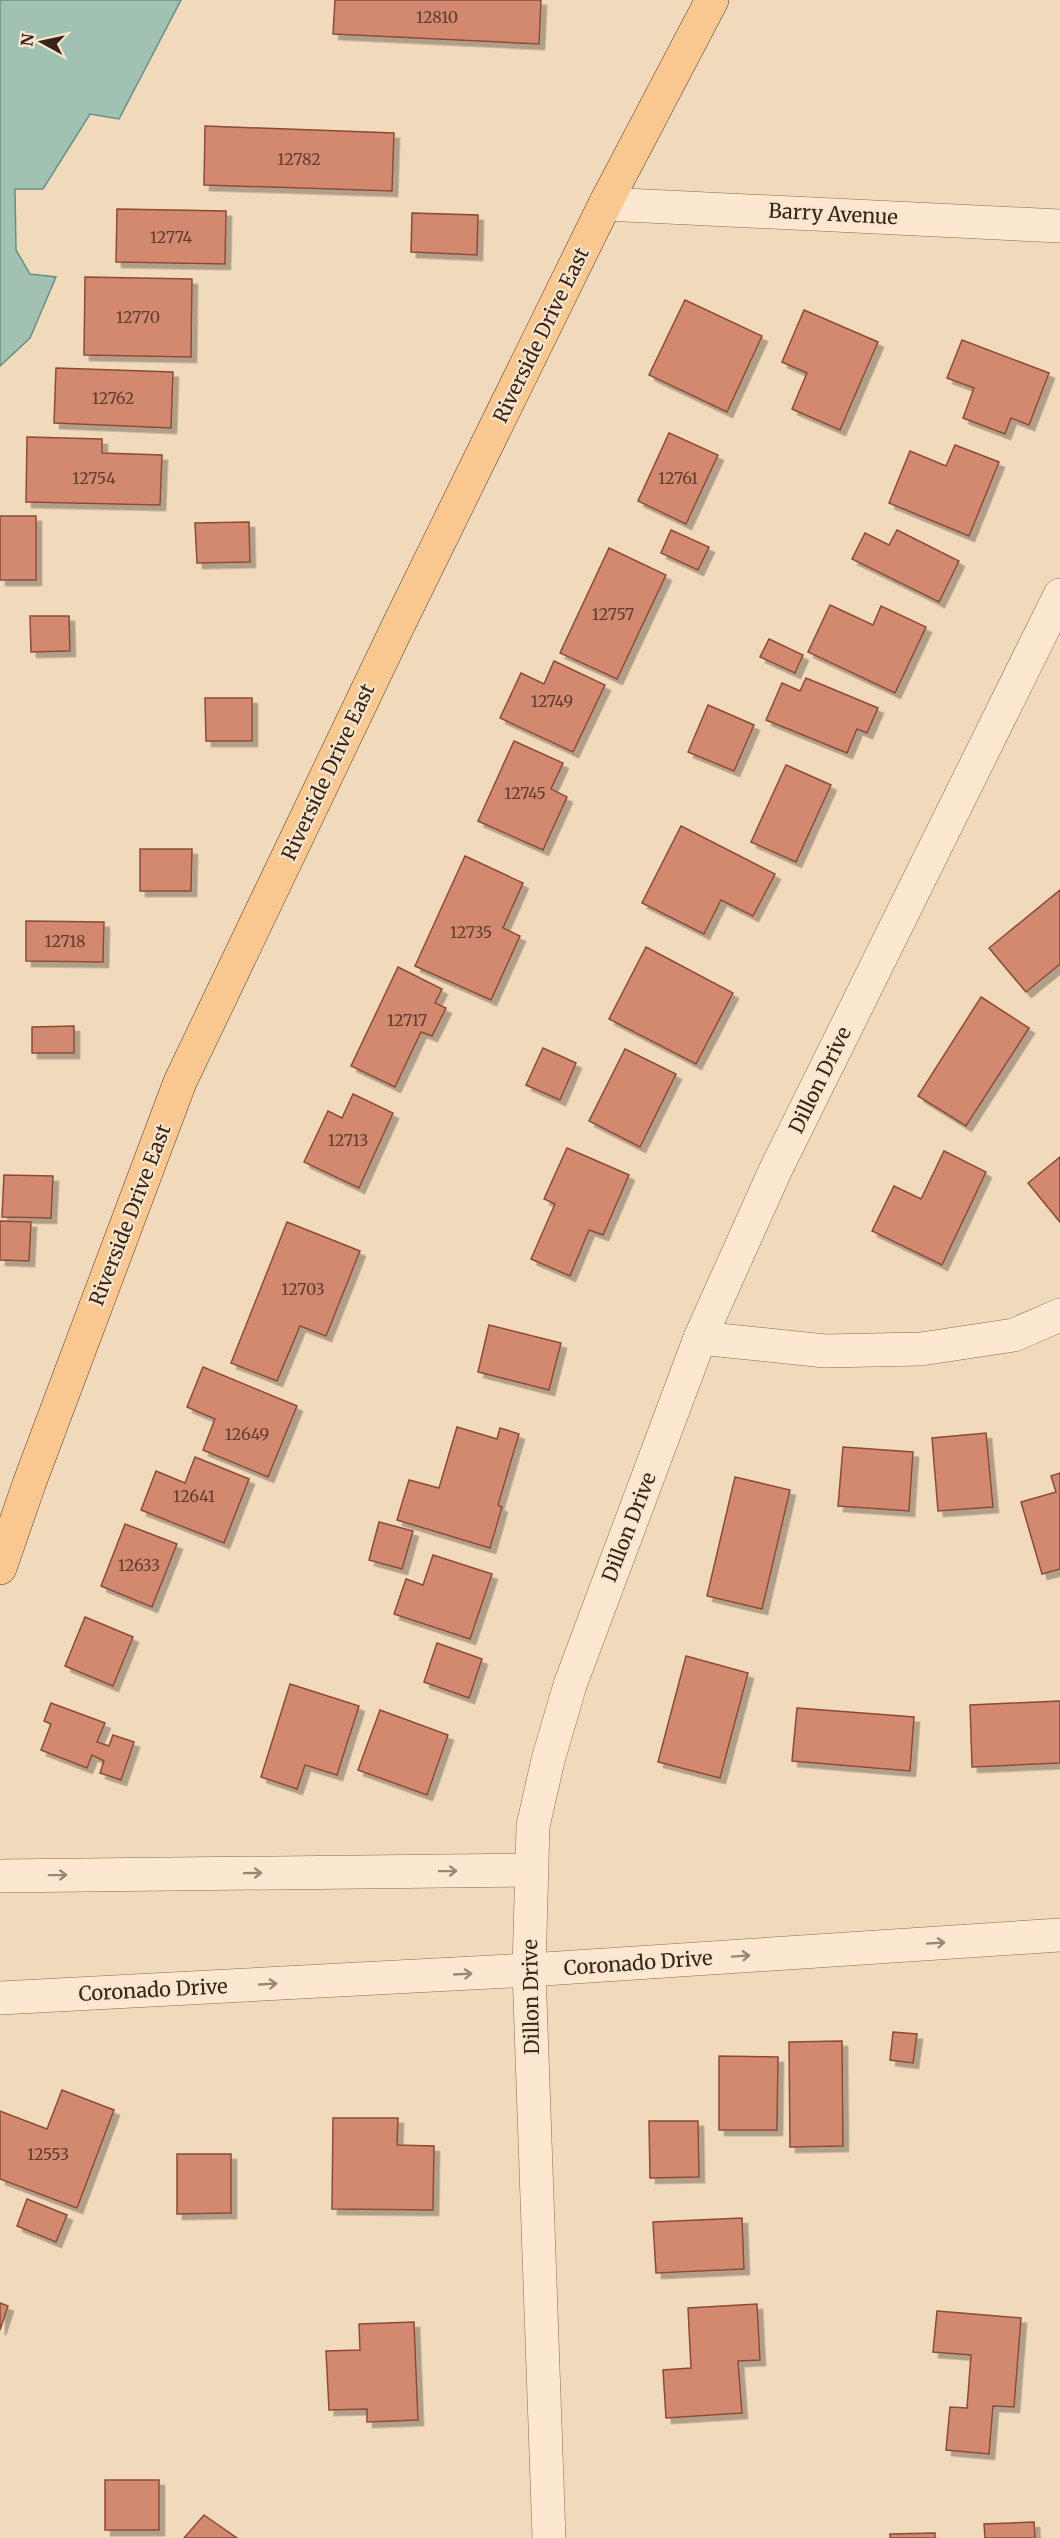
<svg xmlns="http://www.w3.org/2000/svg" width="1060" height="2538" viewBox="0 0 1060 2538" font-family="Merriweather,serif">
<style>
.water{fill:#a1c2b3;stroke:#679080;stroke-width:1.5}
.building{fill:#d3896f;stroke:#8b4c38;stroke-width:1.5;filter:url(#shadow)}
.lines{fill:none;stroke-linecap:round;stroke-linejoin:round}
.minor-casing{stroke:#8a6954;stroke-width:34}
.major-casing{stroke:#573829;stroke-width:34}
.minor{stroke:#fce8d0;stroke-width:33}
.major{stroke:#f9c890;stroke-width:33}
.oneway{stroke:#9a8675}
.labels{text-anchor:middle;stroke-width:4.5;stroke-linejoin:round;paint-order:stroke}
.number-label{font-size:16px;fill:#5f3d2f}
.street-label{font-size:20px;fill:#38241a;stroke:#f8e5cc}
</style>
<defs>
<filter id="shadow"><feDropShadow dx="5.5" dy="5.5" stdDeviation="0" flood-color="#0004"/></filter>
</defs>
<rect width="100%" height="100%" fill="#f1d9bc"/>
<path class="water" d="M 0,0 L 181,0 L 119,119 L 90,114 L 43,189 L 15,189 L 16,250 L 30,274 L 56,277 L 30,338 L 0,366 Z"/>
<g class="building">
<path d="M 335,0 L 541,0 L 539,44 L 333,34 Z"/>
<path d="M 205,126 L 394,133 L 392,191 L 204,185 Z"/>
<path d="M 117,209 L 226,211 L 225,264 L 116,262 Z"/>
<path d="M 412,213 L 478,215 L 477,255 L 411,252 Z"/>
<path d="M 85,277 L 192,279 L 191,357 L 84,355 Z"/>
<path d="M 685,300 L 762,336 L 727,412 L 649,375 Z"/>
<path d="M 804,310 L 878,342 L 840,430 L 792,409 L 807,373 L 782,362 Z"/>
<path d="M 962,340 L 1049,373 L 1029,425 L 1011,418 L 1005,434 L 963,418 L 974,388 L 947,378 Z"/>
<path d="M 56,368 L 173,372 L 171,428 L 54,423 Z"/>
<path d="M 669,433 L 718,455 L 686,524 L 638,501 Z"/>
<path d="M 27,437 L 102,439 L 102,453 L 162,455 L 160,505 L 26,502 Z"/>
<path d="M 955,445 L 999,462 L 969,536 L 889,503 L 910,451 L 946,466 Z"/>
<rect x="0" y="516" width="36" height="64"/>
<path d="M 249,522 L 250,562 L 197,563 L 195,523 Z"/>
<path d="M 671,530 L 709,547 L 698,570 L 661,553 Z"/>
<path d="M 897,530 L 959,561 L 939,602 L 852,559 L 865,533 L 889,545 Z"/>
<path d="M 609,548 L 666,575 L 617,679 L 560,653 Z"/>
<path d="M 830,605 L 873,625 L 881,606 L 926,627 L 895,693 L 808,652 Z"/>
<path d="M 30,616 L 69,616 L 70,651 L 31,652 Z"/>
<path d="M 769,639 L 803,655 L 795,673 L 760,657 Z"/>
<path d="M 554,661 L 605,685 L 573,752 L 500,718 L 521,673 L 544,684 Z"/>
<path d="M 806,678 L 878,708 L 867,733 L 857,729 L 847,753 L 766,720 L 782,683 L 800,691 Z"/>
<path d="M 205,698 L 252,698 L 252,741 L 206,741 Z"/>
<path d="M 708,705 L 754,725 L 734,771 L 688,752 Z"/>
<path d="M 514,741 L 563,763 L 551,789 L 567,797 L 543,850 L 478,821 Z"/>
<path d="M 786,765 L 831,785 L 796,862 L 751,842 Z"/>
<path d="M 681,826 L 775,874 L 753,916 L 721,900 L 704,934 L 642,903 Z"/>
<path d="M 140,849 L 192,849 L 191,891 L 140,891 Z"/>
<path d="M 465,856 L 523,883 L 503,928 L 520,936 L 491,1000 L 415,966 Z"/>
<path d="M 1060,890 L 1060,964 L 1026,992 L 989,948 Z"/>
<path d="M 26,921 L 104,922 L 103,962 L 26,961 Z"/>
<path d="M 646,947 L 733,993 L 696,1064 L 609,1019 Z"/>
<path d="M 398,967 L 442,989 L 435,1003 L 446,1008 L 432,1036 L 421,1032 L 395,1087 L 351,1066 Z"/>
<path d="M 981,997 L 1029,1028 L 966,1126 L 918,1096 Z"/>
<path d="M 74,1026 L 74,1053 L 32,1053 L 32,1027 Z"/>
<path d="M 543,1048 L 576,1063 L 560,1100 L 526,1085 Z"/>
<path d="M 625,1049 L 676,1074 L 640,1147 L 589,1121 Z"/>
<path d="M 353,1094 L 393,1113 L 359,1188 L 304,1162 L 328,1111 L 342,1118 Z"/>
<path d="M 567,1148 L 629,1175 L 603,1235 L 589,1230 L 570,1276 L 531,1259 L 555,1204 L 544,1199 Z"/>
<path d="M 944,1151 L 986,1172 L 942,1265 L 872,1231 L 894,1186 L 921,1199 Z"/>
<path d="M 1060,1157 L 1060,1222 L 1028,1183 Z"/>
<path d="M 4,1175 L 53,1176 L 51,1218 L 2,1217 Z"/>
<path d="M 0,1221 L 31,1222 L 29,1261 L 0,1260 Z"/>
<path d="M 287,1222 L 360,1251 L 326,1336 L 300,1326 L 277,1381 L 231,1363 Z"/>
<path d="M 489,1325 L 561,1343 L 549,1390 L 478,1372 Z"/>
<path d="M 203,1367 L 297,1406 L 268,1477 L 203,1450 L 215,1419 L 187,1407 Z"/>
<path d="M 457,1427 L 497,1439 L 500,1428 L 519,1434 L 498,1505 L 502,1507 L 490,1548 L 397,1520 L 409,1480 L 439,1488 Z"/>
<path d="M 986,1433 L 993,1507 L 938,1511 L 932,1438 Z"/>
<path d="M 843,1447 L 913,1452 L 909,1511 L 838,1506 Z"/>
<path d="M 195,1457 L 249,1479 L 224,1543 L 141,1510 L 156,1471 L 185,1483 Z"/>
<path d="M 1060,1473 L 1060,1569 L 1042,1574 L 1021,1502 L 1056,1492 L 1051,1476 Z"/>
<path d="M 735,1477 L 790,1490 L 762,1609 L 707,1596 Z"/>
<path d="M 379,1522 L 413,1531 L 402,1569 L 369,1560 Z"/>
<path d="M 125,1524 L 177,1544 L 152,1607 L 101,1586 Z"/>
<path d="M 433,1555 L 492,1574 L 470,1639 L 394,1614 L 406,1579 L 423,1585 Z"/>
<path d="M 85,1617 L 133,1637 L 113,1686 L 65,1666 Z"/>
<path d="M 437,1643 L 482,1659 L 469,1698 L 424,1682 Z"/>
<path d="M 686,1656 L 748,1673 L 720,1778 L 658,1762 Z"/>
<path d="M 290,1684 L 359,1706 L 337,1775 L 305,1765 L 297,1789 L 261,1777 Z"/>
<path d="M 1060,1701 L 1060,1763 L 972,1767 L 970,1705 Z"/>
<path d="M 51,1703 L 105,1723 L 97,1742 L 109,1746 L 113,1735 L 134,1742 L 121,1780 L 100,1773 L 104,1761 L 92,1755 L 87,1768 L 41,1750 L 51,1724 L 44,1721 Z"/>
<path d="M 797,1708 L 914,1717 L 910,1771 L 792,1761 Z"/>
<path d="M 380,1710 L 448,1735 L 427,1795 L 358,1770 Z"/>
<path d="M 893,2032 L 917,2034 L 913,2063 L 890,2060 Z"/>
<path d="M 842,2041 L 843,2146 L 790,2147 L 789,2042 Z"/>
<path d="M 719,2056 L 778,2057 L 777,2130 L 719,2130 Z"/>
<path d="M 62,2090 L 114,2110 L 77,2208 L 0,2179 L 0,2111 L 47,2129 Z"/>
<path d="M 333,2118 L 398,2118 L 397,2145 L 434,2146 L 433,2210 L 332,2209 Z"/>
<path d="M 649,2121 L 698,2121 L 699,2177 L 650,2178 Z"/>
<path d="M 177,2154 L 231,2154 L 231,2213 L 177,2214 Z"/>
<path d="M 27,2199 L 67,2215 L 56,2242 L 17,2226 Z"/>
<path d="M 742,2218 L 744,2269 L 656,2273 L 653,2222 Z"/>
<path d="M 0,2303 L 8,2306 L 0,2330 Z"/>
<path d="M 757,2304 L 760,2360 L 738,2361 L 742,2413 L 666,2418 L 663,2370 L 691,2368 L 688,2308 Z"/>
<path d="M 937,2311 L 1021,2318 L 1014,2407 L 993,2406 L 989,2454 L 946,2450 L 950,2407 L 967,2408 L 971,2355 L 933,2352 Z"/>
<path d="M 414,2322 L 418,2420 L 367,2422 L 367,2409 L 329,2410 L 326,2351 L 360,2350 L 359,2324 Z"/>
<rect x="105" y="2480" width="54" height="50"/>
<path d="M 204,2515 L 237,2538 L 184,2538 Z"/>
<path d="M 1034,2522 L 1035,2538 L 985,2538 L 984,2524 Z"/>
<path d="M 935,2533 L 935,2538 L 890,2538 L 890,2534 Z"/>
</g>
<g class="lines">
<g class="minor-casing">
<g id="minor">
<path d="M 605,204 L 1060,226"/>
<path d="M 700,1338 L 825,1351 L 921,1349 L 1014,1335 L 1060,1315"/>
<path d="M 0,1876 L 531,1870"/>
<path d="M 0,1998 L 529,1970 L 1060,1935"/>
<path d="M 549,2538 L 529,1970 L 533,1826 L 548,1760 L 570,1685 L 700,1338 L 775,1171 L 1060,595"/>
</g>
</g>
<g class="major-casing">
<path id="major" d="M 0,1568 L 29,1484 L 180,1082 L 397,628 L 605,204 L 712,0"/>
</g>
<use href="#minor" class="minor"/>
<use href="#major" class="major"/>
</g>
<defs><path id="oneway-shaft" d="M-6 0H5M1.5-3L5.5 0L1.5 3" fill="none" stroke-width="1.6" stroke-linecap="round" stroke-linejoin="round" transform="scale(1.5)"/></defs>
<g class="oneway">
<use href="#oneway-shaft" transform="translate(448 1871) rotate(-1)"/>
<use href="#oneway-shaft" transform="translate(253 1873) rotate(-1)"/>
<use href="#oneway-shaft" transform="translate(58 1875) rotate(-1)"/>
<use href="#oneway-shaft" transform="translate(936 1943) rotate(-4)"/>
<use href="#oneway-shaft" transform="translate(741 1956) rotate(-4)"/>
<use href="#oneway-shaft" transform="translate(463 1974) rotate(-3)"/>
<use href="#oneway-shaft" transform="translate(268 1984) rotate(-3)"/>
</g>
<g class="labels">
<g class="number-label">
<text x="437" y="23">12810</text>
<text x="299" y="165">12782</text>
<text x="171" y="243">12774</text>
<text x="138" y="323">12770</text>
<text x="113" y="404">12762</text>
<text x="94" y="484">12754</text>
<text x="678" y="484">12761</text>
<text x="613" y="620">12757</text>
<text x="552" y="707">12749</text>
<text x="525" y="799">12745</text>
<text x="471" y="938">12735</text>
<text x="65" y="947">12718</text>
<text x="407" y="1026">12717</text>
<text x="348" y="1146">12713</text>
<text x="303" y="1295">12703</text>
<text x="247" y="1440">12649</text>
<text x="194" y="1502">12641</text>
<text x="139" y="1571">12633</text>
<text x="48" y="2160">12553</text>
</g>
<g class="street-label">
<text transform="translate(833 214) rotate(3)" y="7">Barry Avenue</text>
<text transform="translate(541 335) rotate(-64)" y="7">Riverside Drive East</text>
<text transform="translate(328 772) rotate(-65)" y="7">Riverside Drive East</text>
<text transform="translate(820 1080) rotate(-64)" y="7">Dillon Drive</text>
<text transform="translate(130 1215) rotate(-69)" y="7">Riverside Drive East</text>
<text transform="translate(629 1527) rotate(-69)" y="7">Dillon Drive</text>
<text transform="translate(638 1963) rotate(-4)" y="7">Coronado Drive</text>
<text transform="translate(153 1990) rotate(-3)" y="7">Coronado Drive</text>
<text transform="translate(531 1997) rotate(-91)" y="7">Dillon Drive</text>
</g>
</g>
<g transform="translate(42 42) rotate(278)" stroke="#f8e5cc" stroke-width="4.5" paint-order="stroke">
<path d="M0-4.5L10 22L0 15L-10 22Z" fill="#38241a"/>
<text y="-9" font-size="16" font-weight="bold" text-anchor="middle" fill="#38241a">N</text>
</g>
</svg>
